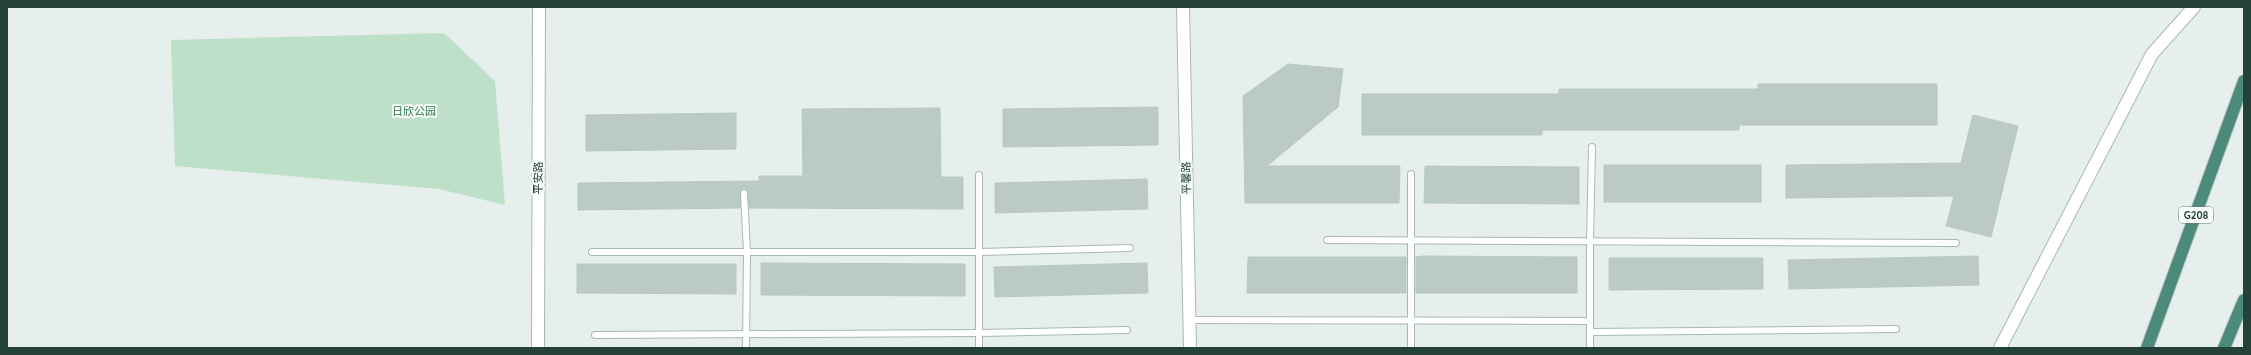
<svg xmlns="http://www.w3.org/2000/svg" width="2251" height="355" viewBox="0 0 2251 355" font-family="Quicksand,'Noto Sans SC',sans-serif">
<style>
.green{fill:#bfe0c8}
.building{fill:#bbcac4;stroke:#b8c9c2}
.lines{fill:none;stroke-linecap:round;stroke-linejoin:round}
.service-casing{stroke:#a8b8b2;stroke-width:8}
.minor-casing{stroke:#a8b8b2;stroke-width:14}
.tertiary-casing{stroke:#a8b8b2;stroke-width:14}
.trunk-casing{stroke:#c2cac8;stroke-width:14}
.service{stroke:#fff;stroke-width:6}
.minor{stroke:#fff;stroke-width:12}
.tertiary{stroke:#fff;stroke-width:12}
.trunk{stroke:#4c8a7c;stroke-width:12}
.labels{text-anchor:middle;stroke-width:4;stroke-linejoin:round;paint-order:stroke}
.shield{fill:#f7fbf9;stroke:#637a73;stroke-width:1}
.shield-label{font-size:10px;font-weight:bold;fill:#24423a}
.park-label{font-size:11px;fill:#2d7a4b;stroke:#f7fbf9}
.street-label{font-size:11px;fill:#24423a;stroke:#f7fbf9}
</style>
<rect width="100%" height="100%" fill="#e6efeb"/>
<path class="green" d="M 444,33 L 495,81 L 505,205 L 439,189 L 175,166 L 171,40 Z"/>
<g class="building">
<path d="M 1288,64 L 1343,69 L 1338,107 L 1267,166 L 1400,166 L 1399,203 L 1245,203 L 1243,96 Z"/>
<path d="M 1758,84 L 1937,84 L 1937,125 L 1739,125 L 1739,130 L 1542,130 L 1542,135 L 1362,135 L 1362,94 L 1559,94 L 1559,89 L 1758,89 Z"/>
<path d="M 1158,107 L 1158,145 L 1003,147 L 1003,109 Z"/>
<path d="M 940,108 L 941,177 L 963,177 L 963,209 L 749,208 L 748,192 L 744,189 L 740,193 L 740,208 L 578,210 L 578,183 L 759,181 L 759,176 L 803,176 L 802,109 Z"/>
<path d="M 736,113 L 736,149 L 586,151 L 586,115 Z"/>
<path d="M 1973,115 L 2018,126 L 1991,237 L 1946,226 L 1954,196 L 1786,198 L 1786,165 L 1961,163 Z"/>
<rect x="1604" y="165" width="157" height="37"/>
<path d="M 1425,166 L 1579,167 L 1579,204 L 1424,203 Z"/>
<path d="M 1147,179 L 1148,209 L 995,213 L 995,183 Z"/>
<path d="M 1423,256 L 1577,257 L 1577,293 L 1416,293 L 1416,257 Z"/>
<path d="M 1978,256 L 1979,285 L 1789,289 L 1788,260 Z"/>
<path d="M 1248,257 L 1406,257 L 1406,293 L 1247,293 Z"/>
<path d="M 1609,258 L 1763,258 L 1763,289 L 1609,290 Z"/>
<path d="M 761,263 L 965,264 L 965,296 L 761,295 Z"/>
<path d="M 1147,263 L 1148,293 L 995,297 L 994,267 Z"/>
<path d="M 577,264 L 736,264 L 736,294 L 577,293 Z"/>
</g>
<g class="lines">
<g class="service-casing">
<g id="service">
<path d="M 1411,174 L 1411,348"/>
<path d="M 979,175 L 979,348"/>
<path d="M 744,193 L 747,252 L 746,348"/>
<path d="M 1327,240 L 1956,243"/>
<path d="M 592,252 L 979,252 L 1130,248"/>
<path d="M 1189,320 L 1590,321"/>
<path d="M 1590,332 L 1896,329"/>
<path d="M 595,335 L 979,333 L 1127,330"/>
<path d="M 1590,348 L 1590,242 L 1592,147"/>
</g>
</g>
<g class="minor-casing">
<g id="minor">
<path d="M 1183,7 L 1190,348"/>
<path d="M 2000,348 L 2152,54 L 2194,7"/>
</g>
</g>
<g class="tertiary-casing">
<path id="tertiary" d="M 538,348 L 539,7"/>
</g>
<g class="trunk-casing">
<g id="trunk">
<path d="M 2147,348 L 2244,81"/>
<path d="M 2224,348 L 2244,300"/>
</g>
</g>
<use href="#service" class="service"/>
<use href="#minor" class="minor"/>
<use href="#tertiary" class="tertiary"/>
<use href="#trunk" class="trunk"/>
</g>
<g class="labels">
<rect class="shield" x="2179" y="207" width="34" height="16" rx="3"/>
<g class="shield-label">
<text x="2196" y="219">G208</text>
</g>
<g class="park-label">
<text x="414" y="115">日欣公园</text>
</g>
<g class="street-label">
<text transform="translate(538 178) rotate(-90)" y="4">平安路</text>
<text transform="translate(1186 178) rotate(-91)" y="4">平馨路</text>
</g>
</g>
<rect width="2251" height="355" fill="none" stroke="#24423a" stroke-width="16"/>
</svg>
